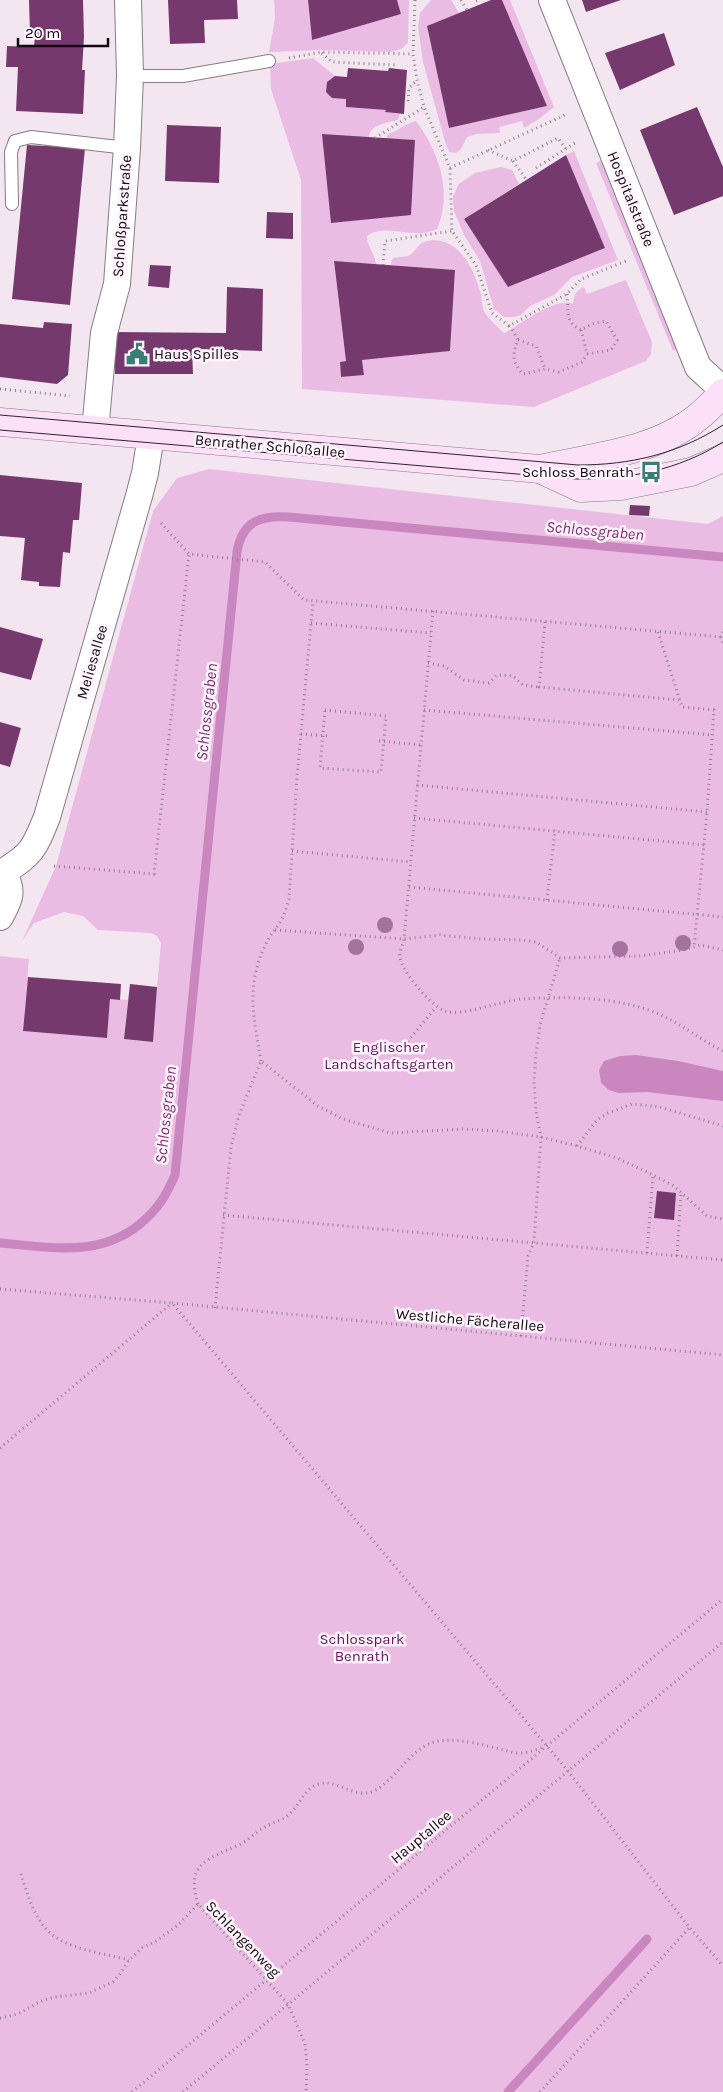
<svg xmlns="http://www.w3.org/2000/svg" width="723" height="2092" viewBox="0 0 723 2092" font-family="Karla,sans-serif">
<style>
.green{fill:#ebbce3}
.water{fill:#c986bf}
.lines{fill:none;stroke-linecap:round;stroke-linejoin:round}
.stream{stroke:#c986bf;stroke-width:9}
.building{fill:#76396e}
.lane-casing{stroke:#877b84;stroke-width:14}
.street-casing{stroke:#877b84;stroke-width:28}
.secondary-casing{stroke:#877b84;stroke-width:29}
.path{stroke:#8c838a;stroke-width:3;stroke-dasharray:1 4;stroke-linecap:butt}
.lane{stroke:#fff;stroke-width:12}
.street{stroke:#fff;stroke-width:26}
.secondary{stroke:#fce0f8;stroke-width:28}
.tram{stroke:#2b262a;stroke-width:1}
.tree{fill:#a572a0}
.labels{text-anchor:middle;stroke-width:5;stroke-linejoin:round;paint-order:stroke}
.street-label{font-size:15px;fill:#0e0a0d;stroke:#fff4fd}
.poi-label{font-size:15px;fill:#0e0a0d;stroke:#fff4fd;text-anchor:start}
.park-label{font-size:15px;fill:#65145e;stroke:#fff4fd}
.water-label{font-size:16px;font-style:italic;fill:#7d2d74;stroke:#fff4fd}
</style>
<rect width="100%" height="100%" fill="#f3e6f1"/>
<g class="green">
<path d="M 274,0 L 308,0 L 312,40 L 401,14 L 397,0 L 409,0 L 408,43 L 401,49 L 391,52 L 322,50 L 269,52 L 275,18 Z"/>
<path d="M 431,0 L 451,0 L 459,13 L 427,26 L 449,128 L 547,106 L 502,0 L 510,0 L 554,107 L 539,119 L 524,128 L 522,121 L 499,127 L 500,133 L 477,134 L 467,137 L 461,149 L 456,153 L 449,152 L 446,145 L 423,62 L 418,27 L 420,13 Z"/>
<path d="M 313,58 L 335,76 L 327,82 L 346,99 L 346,107 L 386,110 L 386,112 L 400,114 L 398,120 C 387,123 370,124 369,137 L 331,223 L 411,214 L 415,140 L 386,139 L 388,134 C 399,131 405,123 416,121 C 439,152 453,192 437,229 C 412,241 388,222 367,236 C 367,246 375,254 376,264 L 334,262 L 346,361 L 340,362 L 341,377 L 364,375 L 362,360 L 450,351 L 455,270 L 391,265 L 392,259 C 397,256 404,258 410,255 C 415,252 418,244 424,242 C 457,232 475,270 481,295 C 482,300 482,306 484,311 C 488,319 498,327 504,333 C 520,325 557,296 573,304 C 574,296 575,291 584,287 L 587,294 L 626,280 L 652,342 L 651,354 L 646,361 L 534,407 L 302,389 L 301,180 L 271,89 L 270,64 Z"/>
<path d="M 574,151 L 618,260 L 572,277 L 554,295 L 530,306 L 521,315 L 514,317 L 504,317 L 494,309 L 480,261 L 464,235 L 454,211 L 453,196 L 459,184 L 475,173 L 501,167 L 512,170 L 519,184 L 464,219 L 508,287 L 605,248 L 566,155 Z"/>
<path d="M 605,159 L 680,348 L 673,351 L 596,163 Z"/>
<path d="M 209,469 L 708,524 L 723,516 L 723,2092 L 0,2092 L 0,956 L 29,959 L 23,1031 L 107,1038 L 110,999 L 128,1000 L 124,1039 L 152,1042 L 161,943 L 157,936 L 151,933 L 98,930 L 83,916 L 64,912 L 34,923 L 22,941 L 56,866 L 153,511 L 177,478 Z"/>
</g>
<path class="water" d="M 636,1055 L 678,1061 L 723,1071 L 723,1101 L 647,1092 L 619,1093 L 609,1090 L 601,1083 L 599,1070 L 604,1061 L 620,1056 Z"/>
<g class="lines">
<g class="stream">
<path d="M 0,1243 C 49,1247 99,1258 140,1224 C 158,1209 166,1196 175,1175 L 237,552 C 242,521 261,515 289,517 L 723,557"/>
<path d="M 508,2092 L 647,1939"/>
</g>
</g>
<g class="building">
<path d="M 29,0 L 83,0 L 84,37 L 82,70 L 85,70 L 83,114 L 16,111 L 18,67 L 6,67 L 7,46 L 34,47 L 35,35 L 30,34 Z"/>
<path d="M 168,0 L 237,0 L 238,19 L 204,20 L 205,43 L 170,44 Z"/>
<path d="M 308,0 L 397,0 L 401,14 L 312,40 Z"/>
<path d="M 491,0 L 502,0 L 547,106 L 449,128 L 427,26 Z"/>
<path d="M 582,0 L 621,0 L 586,12 Z"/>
<path d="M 664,33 L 675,65 L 620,90 L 605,53 Z"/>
<path d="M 348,68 L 388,71 L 389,68 L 407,70 L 404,114 L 385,112 L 386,110 L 346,107 L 346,99 L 332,98 L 326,92 L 327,82 L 335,76 L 347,77 Z"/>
<path d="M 697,107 L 723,167 L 723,196 L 674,215 L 640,130 Z"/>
<path d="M 167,125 L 221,127 L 219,183 L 165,181 Z"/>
<path d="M 322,134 L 415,140 L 411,215 L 331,223 Z"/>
<path d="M 27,145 L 85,148 L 70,305 L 12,299 Z"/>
<path d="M 566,155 L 605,248 L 508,287 L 464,219 Z"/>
<path d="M 267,212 L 293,213 L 293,239 L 266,238 Z"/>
<path d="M 334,261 L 455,270 L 450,351 L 362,360 L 364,375 L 341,377 L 340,362 L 346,361 Z"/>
<path d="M 150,265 L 171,266 L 169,288 L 148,286 Z"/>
<path d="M 227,287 L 263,289 L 262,351 L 192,349 L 193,374 L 115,374 L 114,332 L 226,333 Z"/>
<path d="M 44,322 L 72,324 L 68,375 L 57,384 L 0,377 L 0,324 L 43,328 Z"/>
<path d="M 0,475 L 82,483 L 79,520 L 73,520 L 70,553 L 63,552 L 60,587 L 39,586 L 39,582 L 21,580 L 25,538 L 0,536 Z"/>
<path d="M 630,505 L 650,506 L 649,516 L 629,515 Z"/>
<path d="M 0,627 L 43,639 L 31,680 L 0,672 Z"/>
<path d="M 0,722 L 21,728 L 10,767 L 0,764 Z"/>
<path d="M 28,977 L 121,984 L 120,1000 L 110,999 L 107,1038 L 23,1031 Z"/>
<path d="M 130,984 L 157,987 L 153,1042 L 124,1039 Z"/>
<path d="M 657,1191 L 676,1193 L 674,1220 L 654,1218 Z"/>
</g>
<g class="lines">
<g class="lane-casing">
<g id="lane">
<path d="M 130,76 L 183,76 L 269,61"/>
<path d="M 12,204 L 11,152 L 15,141 L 31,137 L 127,148"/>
</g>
</g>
<g class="street-casing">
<g id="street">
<path d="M 552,0 L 698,367 L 723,390"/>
<path d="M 95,431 L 104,333 L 117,284 L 127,148 L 130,76 L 128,0"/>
<path d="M 0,872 L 3,872 C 32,855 35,847 47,817 L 139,496 L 145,473 L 151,436"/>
<path d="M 0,917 C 10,899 14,891 3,872"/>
</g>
</g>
<g class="secondary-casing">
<g id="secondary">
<path d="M 0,422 L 540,469 C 592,457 656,452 698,417 C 707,410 715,401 723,393"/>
<path d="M 540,469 L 581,488 L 621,486 L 691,472 L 723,458"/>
</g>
</g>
<g class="path">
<path d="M 415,0 L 413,54 L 417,80 L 424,107 L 450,168 L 452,231 L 476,265 L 492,313 L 509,326 L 567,294 L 581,279 L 626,261"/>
<path d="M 461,0 L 467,10"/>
<path d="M 476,1 L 480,0"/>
<path d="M 322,53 L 332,62 L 397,65"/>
<path d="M 289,58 L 322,52 L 413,54"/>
<path d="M 404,102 L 408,102 L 409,88 L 417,80"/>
<path d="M 375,138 L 424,107"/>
<path d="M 488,150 L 513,161 L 558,138 L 566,149"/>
<path d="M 513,161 L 526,179"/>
<path d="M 450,168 L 567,114"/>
<path d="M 536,168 L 578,141"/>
<path d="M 383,265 L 385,241 L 452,231"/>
<path d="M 567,294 C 569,311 564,322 581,330 L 592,324 L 606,321 L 617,340 L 611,350 L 587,354 L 581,330"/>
<path d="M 509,326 L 512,329 L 518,340 C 512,354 512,363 523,374 L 545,369 L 559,372 L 582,362 L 587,354"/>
<path d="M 518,340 L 536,346 L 545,369"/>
<path d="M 0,389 L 70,396"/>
<path d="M 161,523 L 189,554 L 265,562 L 304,600 L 721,637"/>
<path d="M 433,611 L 404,939 C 403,945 399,952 400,957 C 402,972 431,1006 445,1011 C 462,1017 503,1000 523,999 C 565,996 623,997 661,1015 C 683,1025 702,1041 723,1051"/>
<path d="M 545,622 L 539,687 L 679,700"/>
<path d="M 311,623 L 431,633"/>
<path d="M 658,632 L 682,707 L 714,710 L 707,812 L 694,947"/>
<path d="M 723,632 L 721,637 L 723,644"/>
<path d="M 428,663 L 444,666 L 464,680 L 489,683 L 497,675 L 513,676 L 523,685 L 539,687"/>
<path d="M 325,710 L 386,716 L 381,772 L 320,768 Z"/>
<path d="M 424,710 L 713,735"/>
<path d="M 301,734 L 330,736"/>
<path d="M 379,741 L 421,745"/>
<path d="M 417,785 L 707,812"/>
<path d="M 414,818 L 704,845"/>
<path d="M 292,851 L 411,862"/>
<path d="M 54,866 L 154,874 L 189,554"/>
<path d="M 409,887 L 723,917"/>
<path d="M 547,900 L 555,830"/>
<path d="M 275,930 L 404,939 L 440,935 L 482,939 L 523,940 L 536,942 L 560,958 L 640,956 L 683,950 L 701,945 L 723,950"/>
<path d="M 395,1057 L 436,1007"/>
<path d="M 261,1061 C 254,1018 245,986 266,944 C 270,934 278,927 283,917 C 285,912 287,905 289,899 L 297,777 L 313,601"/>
<path d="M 577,1146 L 597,1120 L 608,1113 L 632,1104 L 660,1107 L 723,1126"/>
<path d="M 223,1215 L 723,1260"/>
<path d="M 647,1253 L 653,1175"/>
<path d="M 677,1256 L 681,1193"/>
<path d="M 0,1289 L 172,1303 L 568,1771 L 689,1927 L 723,1966"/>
<path d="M 215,1308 L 231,1147 L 239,1115 L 261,1061 L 318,1106 L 343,1119 L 391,1133 L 464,1129 L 497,1131 L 541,1137 L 577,1146 L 617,1158 L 647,1172 L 674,1186 L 707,1216 L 723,1219"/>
<path d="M 521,1336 L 528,1256 L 534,1242 L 541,1137 L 536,1112 L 534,1081 L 536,1055 L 540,1025 L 560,958"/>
<path d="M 0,1448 L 172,1303 L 723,1355"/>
<path d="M 21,1874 C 27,1893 34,1917 48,1931 C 68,1950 103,1953 129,1960"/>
<path d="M 198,1904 C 185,1863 208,1859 239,1845 C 247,1841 255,1833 263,1828 C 271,1823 280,1821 287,1816 C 300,1807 302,1789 319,1784 C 337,1778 354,1800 374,1791 C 397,1779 413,1744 439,1741 C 459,1738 484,1745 503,1750 C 509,1751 516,1754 522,1753 C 529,1753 537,1749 544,1747"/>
<path d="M 0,2018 L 18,2014 L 41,2001 L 55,1997 L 89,1993 L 113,1982 L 120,1974 L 129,1960 L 142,1948 L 156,1941 L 177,1926 L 198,1904 L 288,2004 L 305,2044 L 307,2065 L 306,2092"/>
<path d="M 132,2092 L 723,1599"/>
<path d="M 183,2092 L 723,1642"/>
<path d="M 540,2092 L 689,1928"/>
</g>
<use href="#lane" class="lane"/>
<use href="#street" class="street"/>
<use href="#secondary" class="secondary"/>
<g class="tram">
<path d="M 0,415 L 578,465 C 630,465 678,454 723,425"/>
<path d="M 0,430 L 576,479 C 629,479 677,471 723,442"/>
</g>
</g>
<g class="tree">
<circle cx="385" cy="925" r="8"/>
<circle cx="683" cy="943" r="8"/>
<circle cx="356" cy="947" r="8"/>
<circle cx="620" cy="949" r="8"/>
</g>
<defs>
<g id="civic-bare" transform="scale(1.725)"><path d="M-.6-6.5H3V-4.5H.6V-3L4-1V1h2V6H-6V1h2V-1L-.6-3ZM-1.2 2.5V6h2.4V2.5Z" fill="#397e74" stroke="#fff4fd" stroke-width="2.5" paint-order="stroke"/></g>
<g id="bus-bare" transform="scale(1.725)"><path d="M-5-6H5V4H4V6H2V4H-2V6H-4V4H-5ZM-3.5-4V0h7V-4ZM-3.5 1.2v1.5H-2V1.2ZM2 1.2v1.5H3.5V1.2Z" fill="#397e74" stroke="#fff4fd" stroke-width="2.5" paint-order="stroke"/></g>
</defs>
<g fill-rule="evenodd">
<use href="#civic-bare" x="137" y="354"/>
<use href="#bus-bare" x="651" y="472"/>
</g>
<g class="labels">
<g class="street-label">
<text transform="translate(631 199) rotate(68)" y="5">Hospitalstraße</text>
<text transform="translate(122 216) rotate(-86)" y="5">Schloßparkstraße</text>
<text transform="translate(270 446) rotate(5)" y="5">Benrather Schloßallee</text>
<text transform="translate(92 662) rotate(-74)" y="5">Meliesallee</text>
<text transform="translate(470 1320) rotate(5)" y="5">Westliche Fächerallee</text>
<text transform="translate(421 1837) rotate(-40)" y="5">Hauptallee</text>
<text transform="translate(243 1939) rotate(46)" y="5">Schlangenweg</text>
</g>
<g class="poi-label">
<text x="154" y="359">Haus Spilles</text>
<text x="634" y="477" text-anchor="end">Schloss Benrath</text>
</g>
<g class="park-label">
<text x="389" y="1052">Englischer<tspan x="389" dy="17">Landschaftsgarten</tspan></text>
<text x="362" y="1644">Schlosspark<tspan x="362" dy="17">Benrath</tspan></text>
</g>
<g class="water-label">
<text transform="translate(595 530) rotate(5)" y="6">Schlossgraben</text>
<text transform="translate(206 712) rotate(-84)" y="6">Schlossgraben</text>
<text transform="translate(165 1115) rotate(-84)" y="6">Schlossgraben</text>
</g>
</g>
<path d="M18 38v8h90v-8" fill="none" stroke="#0e0a0d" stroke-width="2.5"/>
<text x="25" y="38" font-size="15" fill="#0e0a0d" stroke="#fff4fd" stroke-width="4" paint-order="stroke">20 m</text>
</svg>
